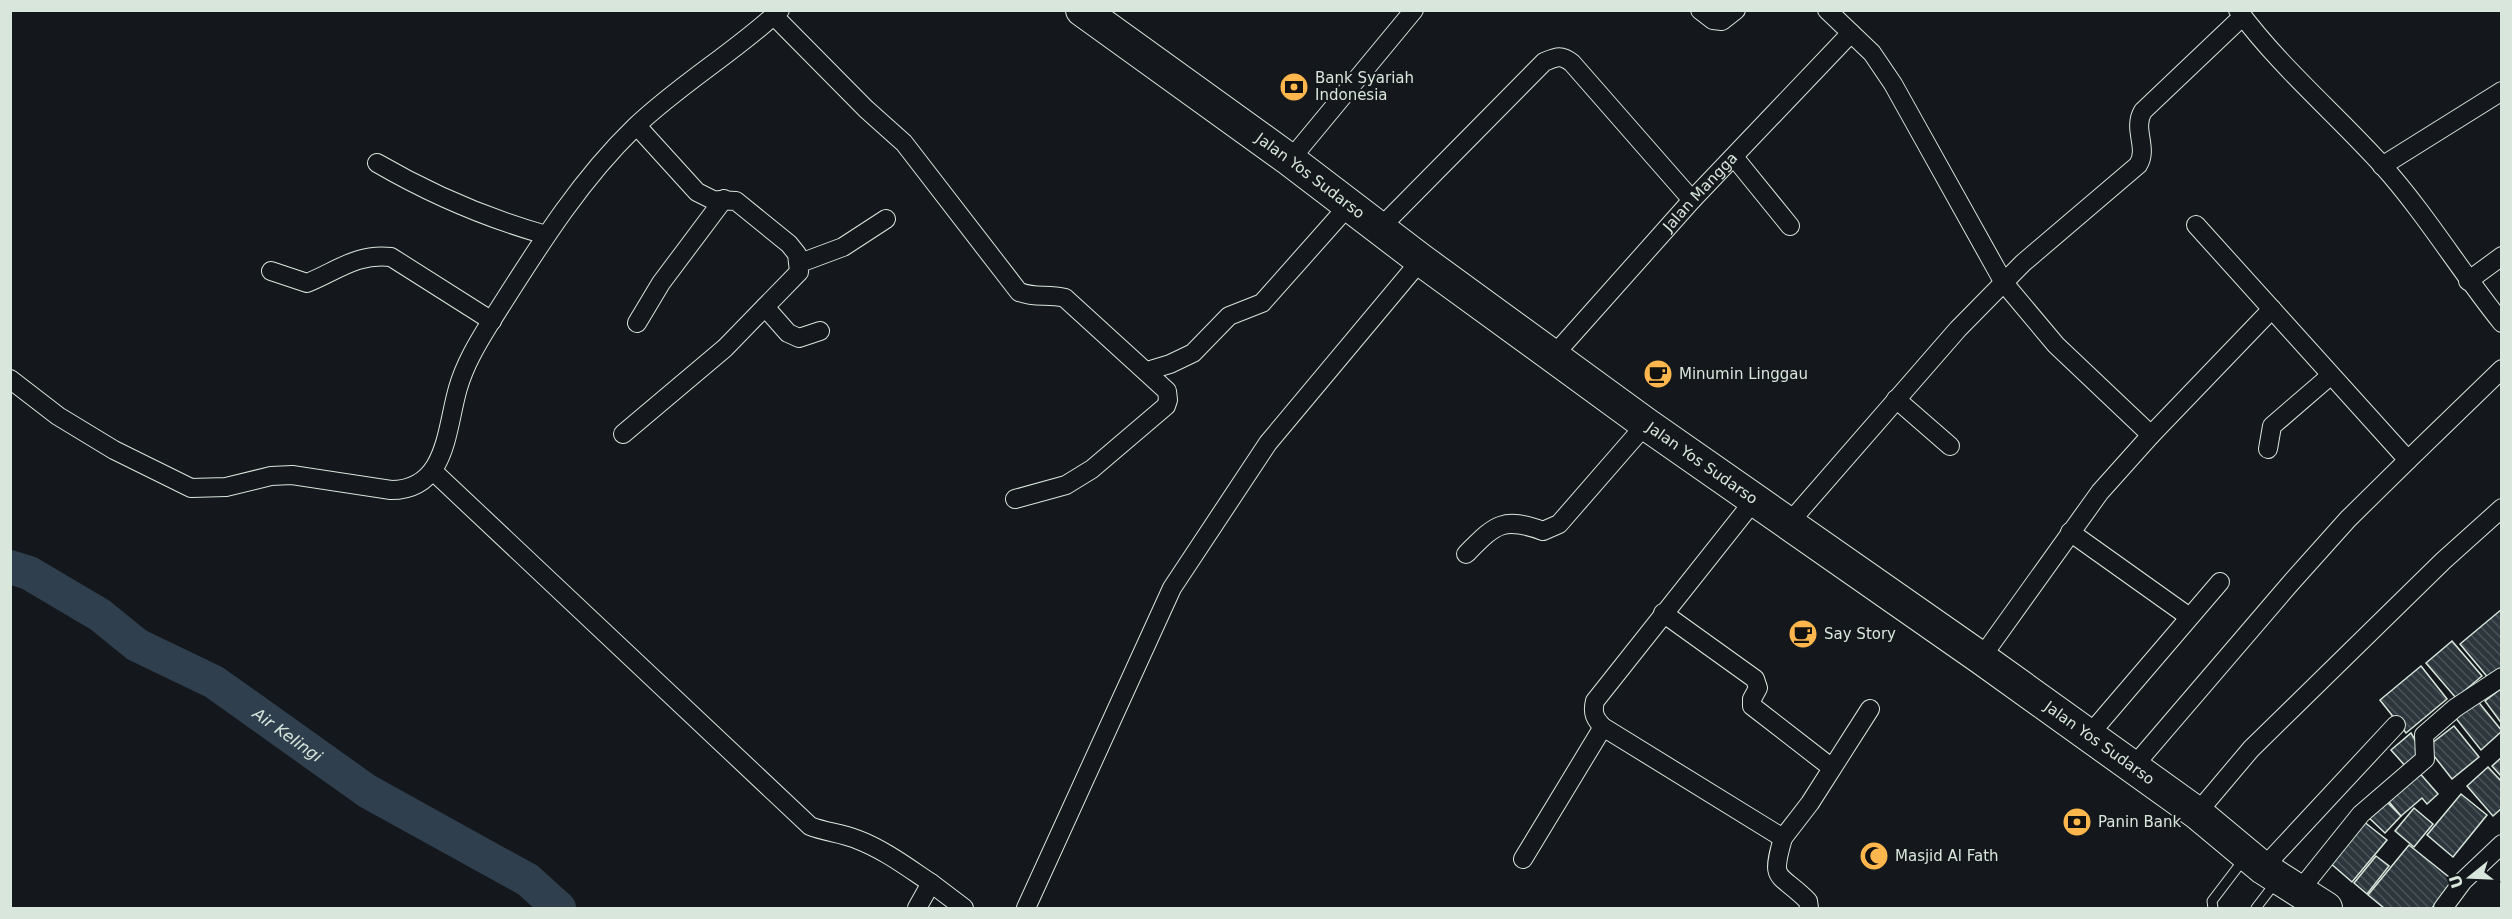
<svg xmlns="http://www.w3.org/2000/svg" width="2512" height="919" viewBox="0 0 2512 919" font-family="'DejaVu Sans',sans-serif">
<style>
.lines{fill:none;stroke-linecap:round;stroke-linejoin:round}
.river{stroke:#2f3f4d;stroke-width:34}
.building{fill:url(#building-back-hatch);stroke:#d8e6dc;stroke-width:1.5}
.lane-casing{stroke:#d8e6dc;stroke-width:11}
.street-casing{stroke:#d8e6dc;stroke-width:20}
.highway-casing{stroke:#d8e6dc;stroke-width:34}
.lane{stroke:#14181c;stroke-width:9}
.street{stroke:#14181c;stroke-width:18}
.highway{stroke:#14181c;stroke-width:32}
.labels{text-anchor:middle;stroke-width:4.5;stroke-linejoin:round;paint-order:stroke}
.poi-label{font-size:15px;fill:#d8e6dc;stroke:#14181c;text-anchor:start}
.street-label{font-size:15px;fill:#d8e6dc;stroke:#14181c}
.water-label{font-size:16px;font-style:italic;fill:#d8e6dc;stroke:#14181c}
</style>
<defs>
<pattern id="building-back-hatch" width="6" height="6" patternUnits="userSpaceOnUse" patternTransform="scale(1.5)"><rect width="6" height="6" fill="#2c363c"/><path d="M-1 5l2 2M0 0l6 6M5-1l2 2" fill="none" stroke="#4a5358"/></pattern>
</defs>
<rect width="100%" height="100%" fill="#14181c"/>
<g class="lines">
<path class="river" id="s1" d="M 10,567 L 29,573 L 100,615 L 137,645 L 214,682 L 367,791 L 528,880 L 559,908"/>
</g>
<g class="building">
<path d="M 2502,609 L 2502,670 L 2490,680 L 2460,644 Z"/>
<path d="M 2452,641 L 2482,676 L 2456,698 L 2426,663 Z"/>
<path d="M 2421,666 L 2447,699 L 2406,733 L 2380,700 Z"/>
<path d="M 2502,688 L 2502,724 L 2485,701 Z"/>
<path d="M 2476,699 L 2502,731 L 2481,750 L 2454,716 Z"/>
<path d="M 2454,726 L 2479,757 L 2452,779 L 2427,747 Z"/>
<path d="M 2411,733 L 2422,752 L 2408,769 L 2391,750 Z"/>
<path d="M 2502,757 L 2502,777 L 2492,766 Z"/>
<path d="M 2488,767 L 2502,782 L 2502,808 L 2493,816 L 2467,786 Z"/>
<path d="M 2416,769 L 2438,794 L 2427,804 L 2422,798 L 2401,816 L 2385,797 Z"/>
<path d="M 2461,794 L 2487,815 L 2453,857 L 2427,835 Z"/>
<path d="M 2383,798 L 2401,816 L 2385,833 L 2365,814 Z"/>
<path d="M 2414,808 L 2433,824 L 2414,847 L 2395,831 Z"/>
<path d="M 2363,821 L 2387,840 L 2352,882 L 2329,862 Z"/>
<path d="M 2409,845 L 2454,881 L 2432,908 L 2384,908 L 2368,895 Z"/>
<path d="M 2376,856 L 2389,866 L 2367,894 L 2354,883 Z"/>
</g>
<g class="lines">
<g class="lane-casing">
<g id="lane">
<path d="M 2213,908 L 2212,901 L 2244,859"/>
<path d="M 2256,908 L 2276,882"/>
</g>
</g>
<g class="street-casing">
<g id="street">
<path d="M 1700,10 L 1713,20 L 1722,21 L 1736,10"/>
<path d="M 1827,10 L 1872,53 L 1893,84 L 2004,283 L 2056,345 L 2151,435"/>
<path d="M 2238,10 C 2280,67 2335,113 2382,165 C 2426,214 2460,271 2502,323"/>
<path d="M 774,16 L 866,109 L 904,143 L 1019,292 C 1038,299 1046,293 1065,298 L 1167,391 L 1168,400 L 1166,406 L 1092,469 L 1066,485 L 1015,499"/>
<path d="M 1734,157 L 1790,226"/>
<path d="M 1290,160 L 1414,10"/>
<path d="M 377,163 C 432,195 486,218 546,235"/>
<path d="M 2382,166 L 2502,91"/>
<path d="M 1380,228 L 1544,62 C 1556,57 1561,54 1572,63 L 1692,200"/>
<path d="M 800,263 L 843,247 L 886,219"/>
<path d="M 271,271 L 307,283 C 337,271 357,253 391,257 L 492,321"/>
<path d="M 2468,281 L 2502,256"/>
<path d="M 765,307 L 788,333 L 799,338 L 820,331"/>
<path d="M 637,323 L 661,283 L 724,199"/>
<path id="s2" d="M 1554,355 L 1692,200 L 1851,33"/>
<path d="M 1147,371 L 1170,364 L 1193,353 L 1229,316 L 1262,303 L 1349,205"/>
<path d="M 10,379 L 58,416 L 114,450 L 191,488 L 226,487 L 271,476 L 292,475 L 391,490 C 447,490 446,429 458,388 C 465,364 477,344 490,323 C 534,254 576,184 635,127 C 680,84 735,52 780,10"/>
<path d="M 1896,399 L 1950,446"/>
<path d="M 623,434 L 725,348 L 799,272 L 797,254 L 789,244 L 736,201 L 713,200 L 697,192 L 637,126"/>
<path d="M 2268,449 L 2272,426 L 2330,376"/>
<path d="M 2408,460 L 2502,369"/>
<path d="M 433,471 L 810,826 C 825,832 841,833 856,839 C 883,849 907,867 931,883 L 917,908"/>
<path d="M 1756,498 L 1595,701 C 1592,713 1595,719 1603,727 L 1783,838 L 1810,803 L 1870,709"/>
<path d="M 1789,523 L 1958,329 L 2023,263 L 2138,165 C 2149,148 2132,129 2143,111 L 2242,17"/>
<path d="M 2070,532 L 2188,616"/>
<path d="M 1466,554 C 1495,525 1502,516 1543,531 L 1559,524 L 1646,424"/>
<path d="M 1663,613 L 1755,679 L 1758,688 L 1752,699 L 1752,706 L 1832,768"/>
<path d="M 1981,658 L 2100,492 L 2151,435 L 2272,309"/>
<path d="M 2089,735 L 2220,582"/>
<path d="M 2133,767 L 2289,585 L 2348,519 L 2408,460 L 2196,225"/>
<path d="M 2197,813 L 2251,749 L 2443,561 L 2502,508"/>
<path d="M 1783,838 C 1770,883 1778,871 1808,901 L 1809,908"/>
<path d="M 1523,859 L 1603,727"/>
<path d="M 2263,868 L 2396,725"/>
<path d="M 931,883 L 964,908"/>
<path d="M 2300,890 L 2361,814 L 2425,759 L 2424,735 L 2455,708 L 2502,677"/>
<path d="M 1026,908 L 1172,588 L 1268,443 L 1421,260"/>
<path d="M 2443,908 L 2463,881 L 2502,844"/>
</g>
</g>
<g class="highway-casing">
<g id="highway">
<path id="s3" d="M 1082,10 L 1290,160 L 1421,260 L 1646,424 L 1981,658 L 2197,813 L 2263,868 L 2326,908"/>
</g>
</g>
<use href="#lane" class="lane"/>
<use href="#street" class="street"/>
<use href="#highway" class="highway"/>
</g>
<defs>
<g id="bank-disc" transform="scale(1.5)"><circle r="9.5" fill="#ffb74d" stroke="#14181c"/><path d="M-6-4H6V4H-6ZM0-2.3a2.3 2.3 0 1 0 0 4.6a2.3 2.3 0 1 0 0-4.6Z" fill="#111"/></g>
<g id="cafe-disc" transform="scale(1.5)"><circle r="9.5" fill="#ffb74d" stroke="#14181c"/><path d="M-5.5-4.5H6V0H3Q3 3.5 0 3.5H-2.5Q-5.5 3.5-5.5 0ZM3-3.2v2h1.7v-2ZM-6 4.5H4V6H-6Z" fill="#111"/></g>
<g id="mosque-disc" transform="scale(1.5)"><circle r="9.5" fill="#ffb74d" stroke="#14181c"/><path d="M3.5-4.9A6 6 0 1 0 3.5 4.9A5 5 0 1 1 3.5-4.9Z" fill="#111"/></g>
</defs>
<g fill-rule="evenodd">
<use href="#bank-disc" x="1294" y="87"/>
<use href="#cafe-disc" x="1658" y="374"/>
<use href="#cafe-disc" x="1803" y="634"/>
<use href="#bank-disc" x="2077" y="822"/>
<use href="#mosque-disc" x="1874" y="856"/>
</g>
<g class="labels">
<g class="poi-label">
<text x="1315" y="83">Bank Syariah<tspan x="1315" dy="17">Indonesia</tspan></text>
<text x="1679" y="379">Minumin Linggau</text>
<text x="1824" y="639">Say Story</text>
<text x="2098" y="827">Panin Bank</text>
<text x="1895" y="861">Masjid Al Fath</text>
</g>
<g class="street-label">
<text dy="5" stroke="none"><textPath href="#s3" startOffset="282">Jalan Yos Sudarso</textPath></text>
<text dy="5" stroke="none"><textPath href="#s2" startOffset="219">Jalan Mangga</textPath></text>
<text dy="5" stroke="none"><textPath href="#s3" startOffset="768">Jalan Yos Sudarso</textPath></text>
<text dy="5" stroke="none"><textPath href="#s3" startOffset="1254">Jalan Yos Sudarso</textPath></text>
</g>
<g class="water-label">
<text dy="6" stroke="none"><textPath href="#s1" startOffset="326">Air Kelingi</textPath></text>
</g>
</g>
<rect width="2512" height="919" fill="none" stroke="#d8e6dc" stroke-width="24"/>
<g transform="translate(2470 877) rotate(252)" stroke="#14181c" stroke-width="4.5" paint-order="stroke">
<path d="M0-4.5L10 22L0 15L-10 22Z" fill="#d8e6dc"/>
<text y="-9" font-size="16" font-weight="bold" text-anchor="middle" fill="#d8e6dc">U</text>
</g>
</svg>
